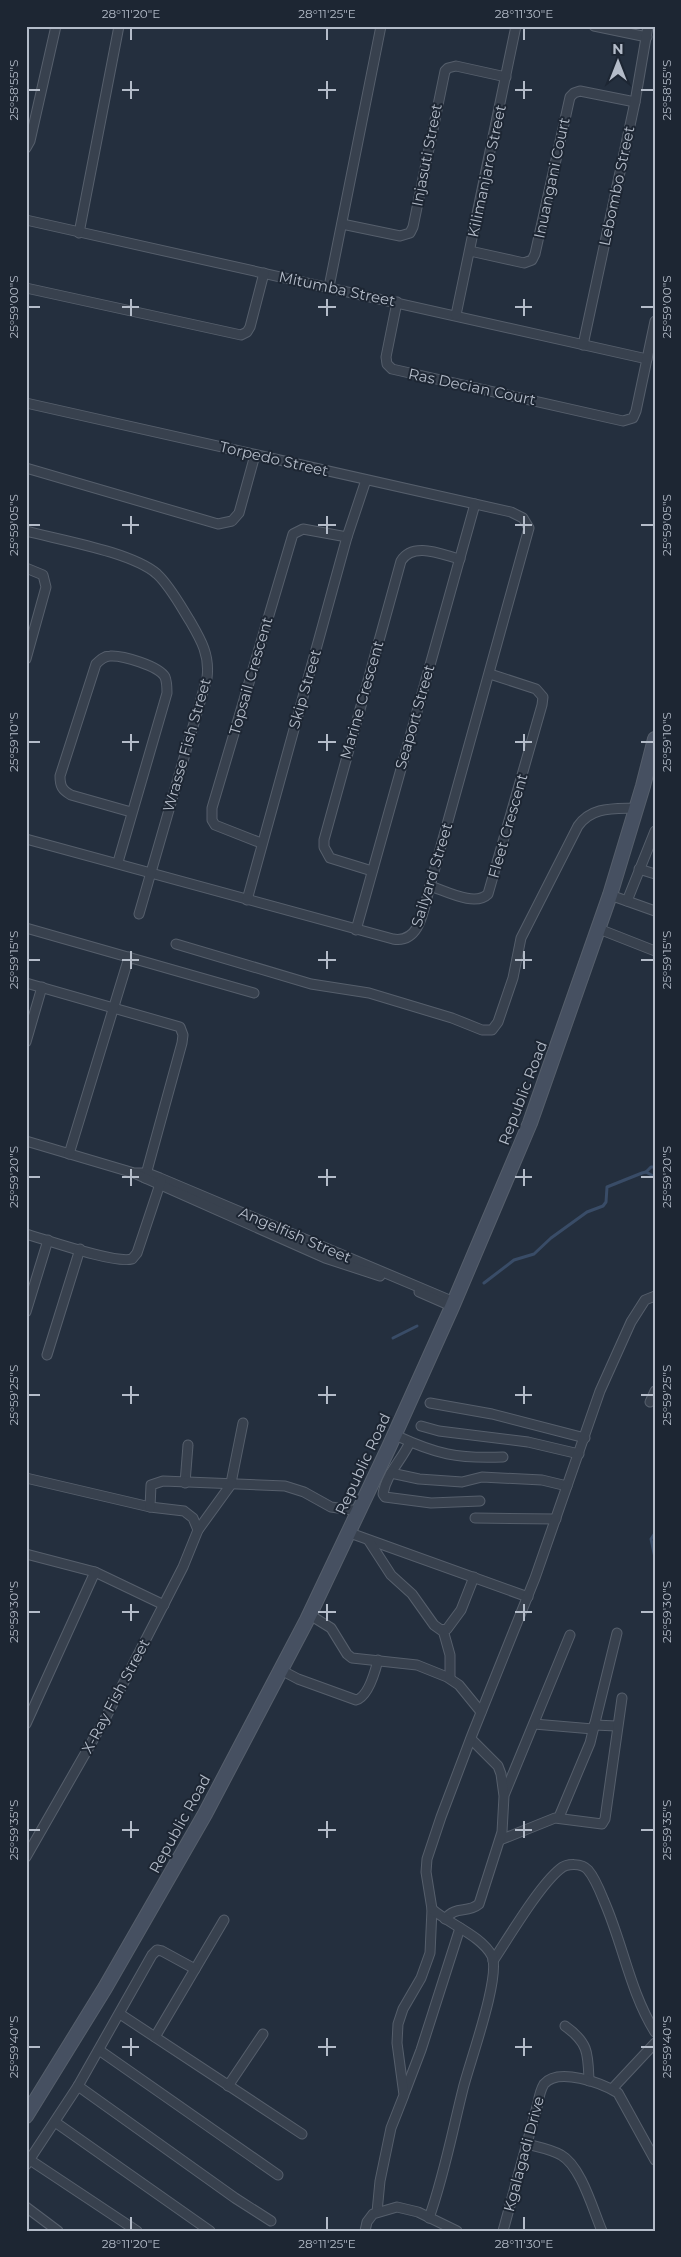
<svg xmlns="http://www.w3.org/2000/svg" width="681" height="2257" viewBox="0 0 681 2257" font-family="Montserrat,sans-serif">
<style>
.lines{fill:none;stroke-linecap:round;stroke-linejoin:round}
.stream{stroke:#394c67;stroke-width:3}
.street-casing{stroke:#565f6c;stroke-width:11}
.secondary-casing{stroke:#565f6c;stroke-width:16}
.street{stroke:#38414e;stroke-width:9}
.secondary{stroke:#465061;stroke-width:14}
.ticks{fill:none;stroke:#b4bcc9;stroke-width:2}
.labels{text-anchor:middle;stroke-width:4;stroke-linejoin:round;paint-order:stroke}
.street-label{font-size:15px;fill:#b4bcc9;stroke:#1d2633}
.neatline{fill:none;stroke:#b4bcc9;stroke-width:2}
.ticks-label{font-size:12px;text-anchor:middle;fill:#b4bcc9}
</style>
<rect width="100%" height="100%" fill="#242f3e"/>
<g class="lines">
<g class="stream">
<path d="M 646,1172 L 651,1167 L 655,1167"/>
<path d="M 484,1283 L 514,1260 L 534,1254 L 551,1238 L 587,1212 L 603,1206 L 606,1202 L 607,1187 L 642,1173 L 646,1172 L 655,1177"/>
<path d="M 393,1338 L 417,1326"/>
<path d="M 655,1533 L 651,1539 L 655,1558"/>
</g>
<g class="street-casing">
<g id="street">
<path d="M 594,26 L 647,37"/>
<path d="M 26,148 L 30,141 L 56,26"/>
<path d="M 26,220 L 647,359"/>
<path d="M 342,224 L 400,236 L 410,233 L 413,227 L 445,71 L 448,68 L 456,66 L 506,77"/>
<path d="M 79,233 L 119,26"/>
<path d="M 470,251 L 524,263 L 532,260 L 535,254 L 570,97 L 574,93 L 580,91 L 635,102"/>
<path d="M 329,287 L 381,26"/>
<path d="M 26,288 L 241,335 L 247,332 L 250,327 L 264,273"/>
<path d="M 397,302 L 386,357 L 387,364 L 392,369 L 623,421 L 633,418 L 636,411 L 655,321"/>
<path d="M 456,315 L 516,26"/>
<path d="M 583,345 L 635,102 L 648,26"/>
<path d="M 26,403 L 511,512 L 523,518 L 529,528 L 430,886 C 424,907 421,944 393,939 L 26,839"/>
<path d="M 26,468 L 218,524 L 232,521 L 239,513 L 255,455"/>
<path d="M 26,531 C 60,540 132,552 157,574 C 170,586 180,605 190,621 C 201,640 210,655 207,678 L 139,914"/>
<path d="M 26,568 L 43,575 L 46,587 L 26,659"/>
<path d="M 261,843 L 215,825 L 212,820 L 212,808 L 293,534 L 303,529 L 347,537"/>
<path d="M 118,862 L 167,693 C 167,688 167,682 165,677 C 159,666 122,655 110,656 C 104,656 100,660 96,664 L 60,776 C 60,786 62,790 71,795 L 131,812"/>
<path d="M 639,869 L 655,874"/>
<path d="M 372,871 L 330,858 L 324,847 L 324,840 L 401,561 C 413,541 443,555 460,559"/>
<path d="M 430,886 C 446,891 475,907 488,894 L 542,705 L 543,697 L 536,689 L 490,674"/>
<path d="M 610,895 L 655,911"/>
<path d="M 247,900 L 347,537 L 366,480"/>
<path d="M 627,901 L 655,831"/>
<path d="M 26,928 L 254,993"/>
<path d="M 599,929 L 655,951"/>
<path d="M 356,930 L 475,504"/>
<path d="M 176,944 L 311,984 L 369,993 L 452,1018 L 482,1030 L 492,1030 L 498,1022 L 513,978 L 521,938 L 578,826 C 592,806 614,809 637,808"/>
<path d="M 26,983 L 180,1027 L 183,1035 L 182,1043 L 145,1178"/>
<path d="M 26,1042 L 42,987"/>
<path d="M 26,1141 L 134,1173 L 147,1173 L 160,1178 L 454,1302"/>
<path d="M 69,1154 L 129,957"/>
<path d="M 136,1174 L 325,1258 L 380,1276"/>
<path d="M 26,1234 C 47,1240 115,1264 132,1259 L 137,1253 L 161,1181"/>
<path d="M 419,1292 L 451,1306"/>
<path d="M 26,1312 L 48,1240"/>
<path d="M 47,1355 L 80,1249"/>
<path d="M 650,1402 L 655,1391"/>
<path d="M 430,1403 L 492,1414 L 585,1438"/>
<path d="M 421,1426 L 439,1431 L 528,1442 L 579,1454"/>
<path d="M 395,1435 C 436,1454 457,1459 503,1457"/>
<path d="M 410,1442 C 402,1460 386,1474 383,1494 L 385,1497 L 431,1503 L 480,1501"/>
<path d="M 391,1473 L 419,1479 L 462,1482 L 482,1477 L 542,1480 L 567,1486"/>
<path d="M 26,1478 L 150,1507 L 184,1511 L 193,1518 L 198,1530"/>
<path d="M 185,1483 L 188,1445"/>
<path d="M 231,1483 L 243,1423"/>
<path d="M 150,1507 L 151,1485 L 163,1481 L 285,1486 L 304,1492 L 331,1507 L 359,1511"/>
<path d="M 475,1518 L 556,1519"/>
<path d="M 350,1533 L 528,1597"/>
<path d="M 369,1541 L 391,1575 L 412,1594 L 434,1625 L 441,1630 L 447,1629 L 461,1610 L 474,1577"/>
<path d="M 26,1554 L 95,1572 L 164,1605"/>
<path d="M 310,1615 L 331,1628 L 347,1654 L 352,1658 L 417,1665 L 447,1677 L 459,1685 L 481,1712"/>
<path d="M 443,1630 L 450,1655 L 450,1678"/>
<path d="M 281,1670 L 298,1679 L 356,1700 C 368,1697 375,1672 378,1660"/>
<path d="M 26,1724 L 95,1572"/>
<path d="M 534,1724 L 593,1729"/>
<path d="M 594,1725 L 617,1726"/>
<path d="M 505,1793 L 570,1635"/>
<path d="M 559,1817 L 590,1743 L 617,1633"/>
<path d="M 500,1840 L 555,1818 L 602,1824 L 605,1819 L 622,1698"/>
<path d="M 26,1857 L 105,1719 L 183,1567 L 198,1530 L 232,1483"/>
<path d="M 445,1919 C 456,1905 467,1914 479,1904 L 502,1832 L 504,1796 L 501,1774 L 498,1766 L 471,1739"/>
<path d="M 493,1961 C 509,1937 539,1886 560,1869 C 567,1863 582,1863 588,1870 C 595,1878 600,1891 604,1901 C 623,1944 630,1992 655,2032"/>
<path d="M 120,2014 L 302,2134"/>
<path d="M 565,2026 C 589,2043 588,2054 589,2081"/>
<path d="M 155,2037 L 224,1920"/>
<path d="M 99,2050 L 278,2175"/>
<path d="M 78,2086 L 235,2198 L 271,2221"/>
<path d="M 228,2086 L 263,2034"/>
<path d="M 612,2089 L 655,2043"/>
<path d="M 405,2092 L 421,2050 L 460,1928"/>
<path d="M 55,2122 L 210,2231"/>
<path d="M 527,2144 C 538,2147 551,2149 561,2155 C 581,2166 593,2210 602,2231"/>
<path d="M 30,2160 L 137,2231"/>
<path d="M 26,2165 L 78,2086 L 152,1955 L 157,1950 L 162,1951 L 195,1969"/>
<path d="M 26,2207 L 58,2231"/>
<path d="M 377,2212 L 380,2181 L 391,2128 L 404,2095 L 397,2043 L 398,2024 L 403,2009 L 421,1978 L 430,1953 L 432,1909 L 426,1872 L 427,1859 L 441,1817 L 472,1735 L 535,1578 L 600,1391 L 631,1322 L 645,1300 L 655,1296"/>
<path d="M 429,2218 C 444,2176 452,2133 463,2089 C 469,2064 501,1977 492,1956 C 482,1936 449,1924 432,1909"/>
<path d="M 365,2231 L 367,2222 L 373,2214 L 397,2207 L 418,2212 L 457,2231"/>
<path d="M 503,2231 L 538,2103 C 539,2097 541,2089 544,2084 C 558,2067 602,2083 618,2093 L 655,2160"/>
</g>
</g>
<g class="secondary-casing">
<path id="secondary" d="M 26,2116 L 105,1988 L 205,1814 L 307,1620 L 389,1447 L 452,1307 L 530,1123 L 610,895 L 643,786 L 655,739"/>
</g>
<use href="#street" class="street"/>
<use href="#secondary" class="secondary"/>
</g>
<path class="ticks" d="M 131,28 L 131,40M 327,28 L 327,40M 524,28 L 524,40M 131,81 L 131,99M 327,81 L 327,99M 524,81 L 524,99M 28,90 L 40,90M 122,90 L 139,90M 318,90 L 336,90M 515,90 L 532,90M 641,90 L 654,90M 131,299 L 131,316M 327,299 L 327,316M 524,299 L 524,316M 28,307 L 40,307M 122,307 L 139,307M 318,307 L 336,307M 515,307 L 532,307M 641,307 L 654,307M 131,516 L 131,534M 327,516 L 327,534M 524,516 L 524,534M 28,525 L 40,525M 122,525 L 139,525M 318,525 L 336,525M 515,525 L 532,525M 641,525 L 654,525M 131,734 L 131,751M 327,734 L 327,751M 524,734 L 524,751M 28,742 L 40,742M 122,742 L 139,742M 318,742 L 336,742M 515,742 L 532,742M 641,742 L 654,742M 131,951 L 131,969M 327,951 L 327,969M 524,951 L 524,969M 28,960 L 40,960M 122,960 L 139,960M 318,960 L 336,960M 515,960 L 532,960M 641,960 L 654,960M 131,1169 L 131,1186M 327,1169 L 327,1186M 524,1169 L 524,1186M 28,1177 L 40,1177M 122,1177 L 139,1177M 318,1177 L 336,1177M 515,1177 L 532,1177M 641,1177 L 654,1177M 131,1386 L 131,1404M 327,1386 L 327,1404M 524,1386 L 524,1404M 28,1395 L 40,1395M 122,1395 L 139,1395M 318,1395 L 336,1395M 515,1395 L 532,1395M 641,1395 L 654,1395M 131,1604 L 131,1621M 327,1604 L 327,1621M 524,1604 L 524,1621M 28,1612 L 40,1612M 122,1612 L 139,1612M 318,1612 L 336,1612M 515,1612 L 532,1612M 641,1612 L 654,1612M 131,1821 L 131,1838M 327,1821 L 327,1838M 524,1821 L 524,1838M 28,1830 L 40,1830M 122,1830 L 139,1830M 318,1830 L 336,1830M 515,1830 L 532,1830M 641,1830 L 654,1830M 131,2038 L 131,2056M 327,2038 L 327,2056M 524,2038 L 524,2056M 28,2047 L 40,2047M 122,2047 L 139,2047M 318,2047 L 336,2047M 515,2047 L 532,2047M 641,2047 L 654,2047M 131,2217 L 131,2230M 327,2217 L 327,2230M 524,2217 L 524,2230"/>
<g class="labels">
<g class="street-label">
<text transform="translate(427 155) rotate(-79)" y="5">Injasuti Street</text>
<text transform="translate(487 171) rotate(-78)" y="5">Kilimanjaro Street</text>
<text transform="translate(552 178) rotate(-78)" y="5">Inuangani Court</text>
<text transform="translate(617 186) rotate(-78)" y="5">Lebombo Street</text>
<text transform="translate(337 289) rotate(12)" y="5">Mitumba Street</text>
<text transform="translate(472 387) rotate(12)" y="5">Ras Decian Court</text>
<text transform="translate(274 459) rotate(13)" y="5">Torpedo Street</text>
<text transform="translate(251 676) rotate(-74)" y="5">Topsail Crescent</text>
<text transform="translate(305 689) rotate(-74)" y="5">Skip Street</text>
<text transform="translate(362 700) rotate(-74)" y="5">Marine Crescent</text>
<text transform="translate(415 717) rotate(-74)" y="5">Seaport Street</text>
<text transform="translate(187 745) rotate(-74)" y="5">Wrasse Fish Street</text>
<text transform="translate(508 826) rotate(-74)" y="5">Fleet Crescent</text>
<text transform="translate(432 875) rotate(-73)" y="5">Sailyard Street</text>
<text transform="translate(523 1093) rotate(-69)" y="5">Republic Road</text>
<text transform="translate(295 1235) rotate(23)" y="5">Angelfish Street</text>
<text transform="translate(363 1464) rotate(-65)" y="5">Republic Road</text>
<text transform="translate(116 1696) rotate(-62)" y="5">X-Ray Fish Street</text>
<text transform="translate(180 1824) rotate(-61)" y="5">Republic Road</text>
<text transform="translate(524 2154) rotate(-75)" y="5">Kgalagadi Drive</text>
</g>
</g>
<rect width="681" height="2257" fill="none" stroke="#1d2633" stroke-width="55"/>
<g transform="translate(618 62)" stroke="#1d2633" stroke-width="4" paint-order="stroke">
<path d="M0-4L9 19L0 12L-9 19Z" fill="#b4bcc9"/>
<text y="-8" font-size="14" font-weight="bold" text-anchor="middle" fill="#b4bcc9">N</text>
</g>
<rect x="28" y="28" width="626" height="2202" class="neatline"/>
<g class="ticks-label">
<text x="131" y="18">28°11'20"E</text>
<text x="327" y="18">28°11'25"E</text>
<text x="524" y="18">28°11'30"E</text>
<text transform="translate(14 90) rotate(-90)" y="4">25°58'55"S</text>
<text transform="translate(667 90) rotate(-90)" y="4">25°58'55"S</text>
<text transform="translate(14 307) rotate(-90)" y="4">25°59'00"S</text>
<text transform="translate(667 307) rotate(-90)" y="4">25°59'00"S</text>
<text transform="translate(14 525) rotate(-90)" y="4">25°59'05"S</text>
<text transform="translate(667 525) rotate(-90)" y="4">25°59'05"S</text>
<text transform="translate(14 742) rotate(-90)" y="4">25°59'10"S</text>
<text transform="translate(667 742) rotate(-90)" y="4">25°59'10"S</text>
<text transform="translate(14 960) rotate(-90)" y="4">25°59'15"S</text>
<text transform="translate(667 960) rotate(-90)" y="4">25°59'15"S</text>
<text transform="translate(14 1177) rotate(-90)" y="4">25°59'20"S</text>
<text transform="translate(667 1177) rotate(-90)" y="4">25°59'20"S</text>
<text transform="translate(14 1395) rotate(-90)" y="4">25°59'25"S</text>
<text transform="translate(667 1395) rotate(-90)" y="4">25°59'25"S</text>
<text transform="translate(14 1612) rotate(-90)" y="4">25°59'30"S</text>
<text transform="translate(667 1612) rotate(-90)" y="4">25°59'30"S</text>
<text transform="translate(14 1830) rotate(-90)" y="4">25°59'35"S</text>
<text transform="translate(667 1830) rotate(-90)" y="4">25°59'35"S</text>
<text transform="translate(14 2047) rotate(-90)" y="4">25°59'40"S</text>
<text transform="translate(667 2047) rotate(-90)" y="4">25°59'40"S</text>
<text x="131" y="2248">28°11'20"E</text>
<text x="327" y="2248">28°11'25"E</text>
<text x="524" y="2248">28°11'30"E</text>
</g>
</svg>
